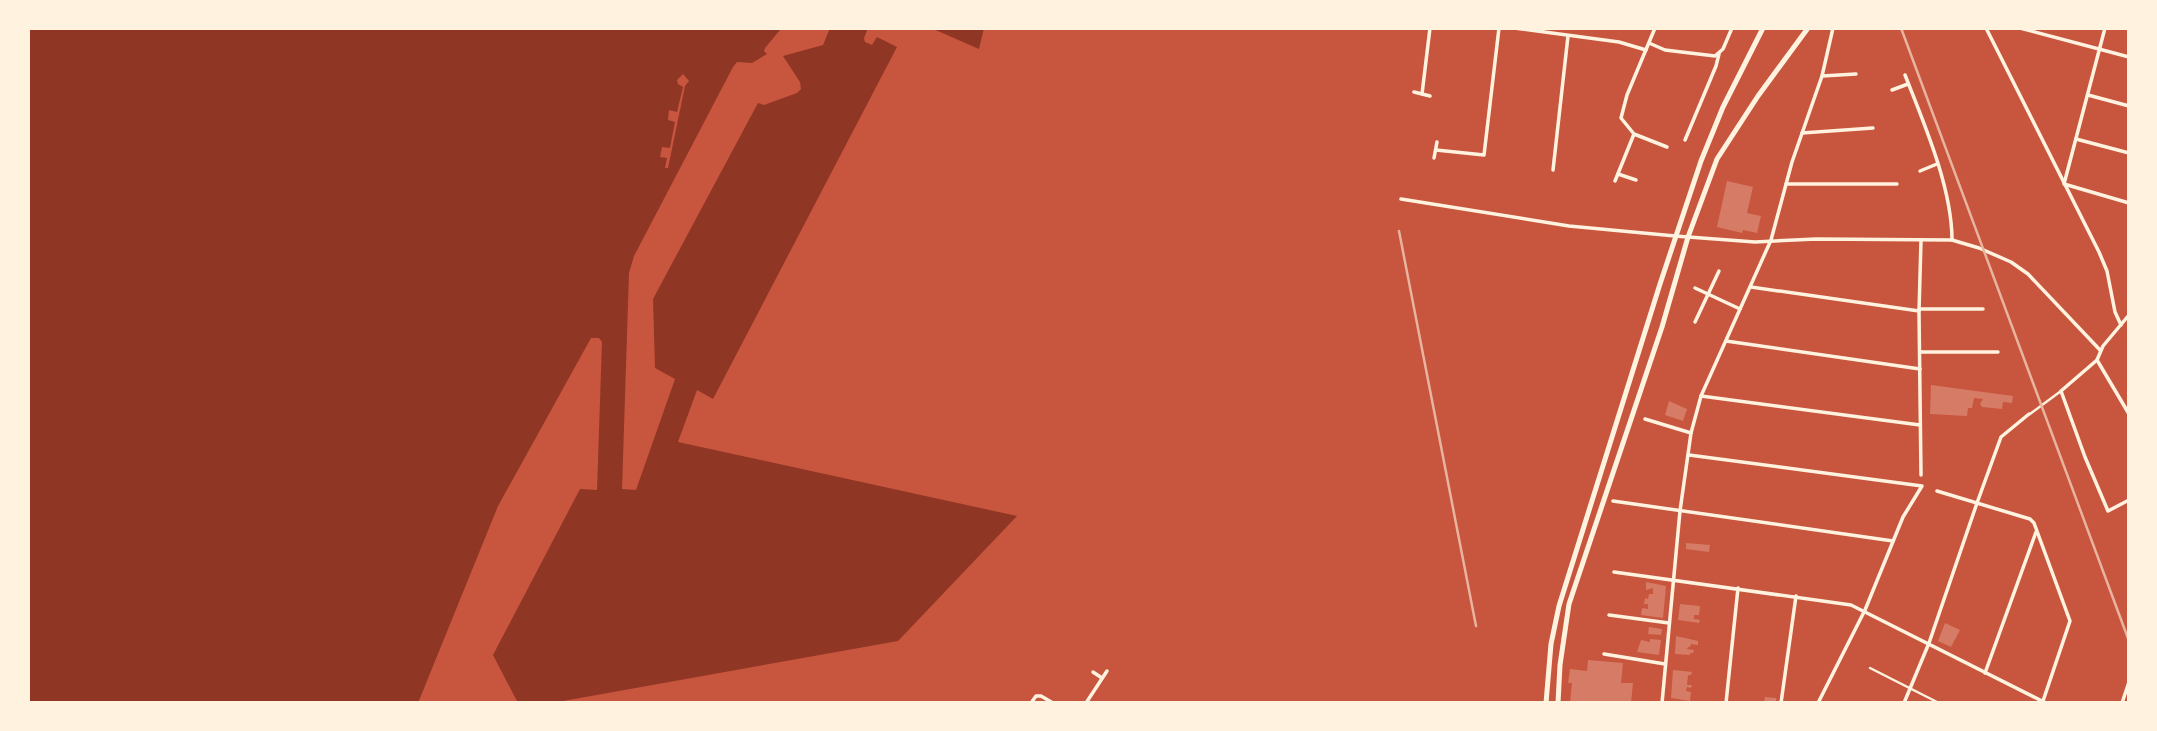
<svg xmlns="http://www.w3.org/2000/svg" width="2157" height="731" viewBox="0 0 2157 731" font-family="'Public Sans',sans-serif">
<style>
.water{fill:#8f3625}
.pier{fill:#c8553d}
.building{fill:#d67c66}
.lines{fill:none;stroke-linecap:round;stroke-linejoin:round}
.pedestrian{stroke:#fff3e0;stroke-width:2.5}
.minor{stroke:#fff3e0;stroke-width:3.5}
.trunk{stroke:#fff3e0;stroke-width:5}
.rail{stroke:#e9b49f;stroke-width:2.5}
</style>
<rect width="100%" height="100%" fill="#c8553d"/>
<g class="water">
<path d="M 28,28 L 777,28 L 780,30 L 765,48 L 764,51 L 767,54 L 752,63 L 737,62 L 733,67 L 634,256 L 629,273 L 622,489 L 636,490 L 675,379 L 655,368 L 653,299 L 758,103 L 764,105 L 797,93 L 801,89 L 800,82 L 783,56 L 823,45 L 830,28 L 868,28 L 864,38 L 865,42 L 872,45 L 877,37 L 897,47 L 713,399 L 697,390 L 678,442 L 1017,516 L 898,641 L 552,703 L 518,703 L 493,655 L 580,489 L 597,490 L 602,342 L 599,338 L 591,338 L 498,506 L 418,703 L 28,703 Z"/>
<path d="M 931,28 L 984,28 L 979,49 Z"/>
</g>
<path class="pier" d="M 683,74 L 689,81 L 685,86 L 668,168 L 665,168 L 667,158 L 660,157 L 662,147 L 670,148 L 675,122 L 668,120 L 669,110 L 677,112 L 683,87 L 678,84 L 677,80 Z"/>
<g class="building">
<path d="M 1727,181 L 1753,187 L 1747,213 L 1761,216 L 1757,233 L 1743,230 L 1742,233 L 1717,227 Z"/>
<path d="M 1931,385 L 2013,396 L 2012,403 L 2003,402 L 2002,409 L 1982,407 L 1980,404 L 1983,399 L 1974,398 L 1972,408 L 1968,408 L 1967,416 L 1930,414 Z"/>
<path d="M 1669,401 L 1687,409 L 1683,421 L 1665,415 Z"/>
<path d="M 1686,543 L 1710,545 L 1709,552 L 1686,549 Z"/>
<path d="M 1646,582 L 1666,586 L 1663,618 L 1641,615 L 1642,608 L 1648,609 L 1648,604 L 1644,604 L 1645,598 L 1648,599 L 1649,594 L 1653,594 L 1653,588 L 1646,590 Z"/>
<path d="M 1680,604 L 1700,606 L 1699,615 L 1694,615 L 1694,619 L 1700,620 L 1699,623 L 1678,620 Z"/>
<path d="M 1945,623 L 1960,630 L 1951,647 L 1938,641 Z"/>
<path d="M 1649,627 L 1662,629 L 1661,635 L 1648,634 Z"/>
<path d="M 1676,636 L 1698,641 L 1698,645 L 1691,644 L 1690,647 L 1688,647 L 1687,649 L 1694,650 L 1693,653 L 1690,653 L 1690,655 L 1675,654 Z"/>
<path d="M 1650,639 L 1661,640 L 1659,655 L 1637,652 L 1641,640 L 1650,642 Z"/>
<path d="M 1588,660 L 1623,663 L 1621,683 L 1633,683 L 1631,703 L 1570,703 L 1572,683 L 1568,683 L 1570,669 L 1587,671 Z"/>
<path d="M 1673,670 L 1692,672 L 1691,675 L 1688,675 L 1687,685 L 1692,685 L 1691,688 L 1687,687 L 1686,691 L 1691,692 L 1690,701 L 1671,698 Z"/>
<path d="M 1765,697 L 1776,698 L 1776,703 L 1764,703 Z"/>
</g>
<g class="lines">
<g class="pedestrian">
<path d="M 2030,414 L 2061,391"/>
<path d="M 1870,668 L 1939,703"/>
</g>
<g class="minor">
<path d="M 1514,28 L 1619,42 L 1646,50"/>
<path d="M 1655,28 L 1627,95 L 1621,118 L 1634,134 L 1667,147"/>
<path d="M 1986,28 L 2099,252 L 2107,271 L 2115,312 L 2121,325"/>
<path d="M 2020,28 L 2129,57"/>
<path d="M 2105,28 L 2064,184 L 2129,203"/>
<path d="M 1649,43 L 1665,50 L 1715,56 L 1723,49 L 1732,28"/>
<path d="M 1905,75 C 1924,123 1952,188 1952,240"/>
<path d="M 1822,76 L 1856,74"/>
<path d="M 1892,90 L 1908,84"/>
<path d="M 1414,92 L 1430,96"/>
<path d="M 1422,94 L 1430,28"/>
<path d="M 2088,95 L 2129,106"/>
<path d="M 1802,133 L 1873,128"/>
<path d="M 2076,139 L 2129,153"/>
<path d="M 1685,140 L 1716,66 L 1719,54"/>
<path d="M 1436,150 L 1484,155 L 1499,28"/>
<path d="M 1434,158 L 1437,142"/>
<path d="M 1553,170 L 1568,36"/>
<path d="M 1920,171 L 1937,164"/>
<path d="M 1618,174 L 1636,180"/>
<path d="M 1615,181 L 1634,134"/>
<path d="M 1786,184 L 1897,184"/>
<path d="M 1401,199 L 1569,226 L 1675,236 L 1755,242 L 1816,239 L 1952,240 L 1979,248 L 2011,262 L 2028,274 L 2100,350"/>
<path d="M 1751,287 L 1919,311"/>
<path d="M 1695,288 L 1740,309"/>
<path d="M 1919,309 L 1983,309"/>
<path d="M 1695,322 L 1719,271"/>
<path d="M 1726,341 L 1920,369"/>
<path d="M 1921,352 L 1998,352"/>
<path d="M 2097,360 L 2061,391 L 2085,457 L 2108,511 L 2129,500"/>
<path d="M 2097,360 L 2129,414"/>
<path d="M 2097,360 L 2103,346 L 2129,315"/>
<path d="M 1701,396 L 1920,425"/>
<path d="M 1645,419 L 1691,433"/>
<path d="M 1689,455 L 1922,486 L 1903,517 L 1865,610 L 1818,703"/>
<path d="M 1921,475 L 1919,312 L 1921,240"/>
<path d="M 1937,491 L 2030,519 L 2034,523 L 2070,621 L 2043,701"/>
<path d="M 1613,501 L 1893,541"/>
<path d="M 1614,572 L 1851,605 L 2046,703"/>
<path d="M 1609,615 L 1669,623"/>
<path d="M 1604,654 L 1665,664"/>
<path d="M 1093,672 L 1102,678"/>
<path d="M 1985,673 L 2036,532"/>
<path d="M 1031,703 L 1036,696 L 1041,696 L 1053,703"/>
<path d="M 1086,703 L 1107,671"/>
<path d="M 1662,703 L 1680,511 L 1691,433 L 1701,396 L 1771,240 L 1792,162 L 1822,76 L 1833,28"/>
<path d="M 1726,703 L 1738,588"/>
<path d="M 1781,703 L 1796,596"/>
<path d="M 1904,703 L 1929,643 L 1977,503 L 2001,437 L 2029,414"/>
<path d="M 2122,703 L 2129,682"/>
</g>
<g class="trunk">
<path d="M 1546,703 L 1551,644 L 1559,606 L 1660,284 L 1701,161 L 1723,107 L 1763,28"/>
<path d="M 1558,703 L 1560,665 L 1569,604 L 1662,327 L 1688,237 L 1717,159 L 1758,96 L 1808,28"/>
</g>
<g class="rail">
<path d="M 1901,28 L 2129,641"/>
<path d="M 1399,231 L 1476,626"/>
</g>
</g>
<rect width="2157" height="731" fill="none" stroke="#fff3e0" stroke-width="60"/>
</svg>
